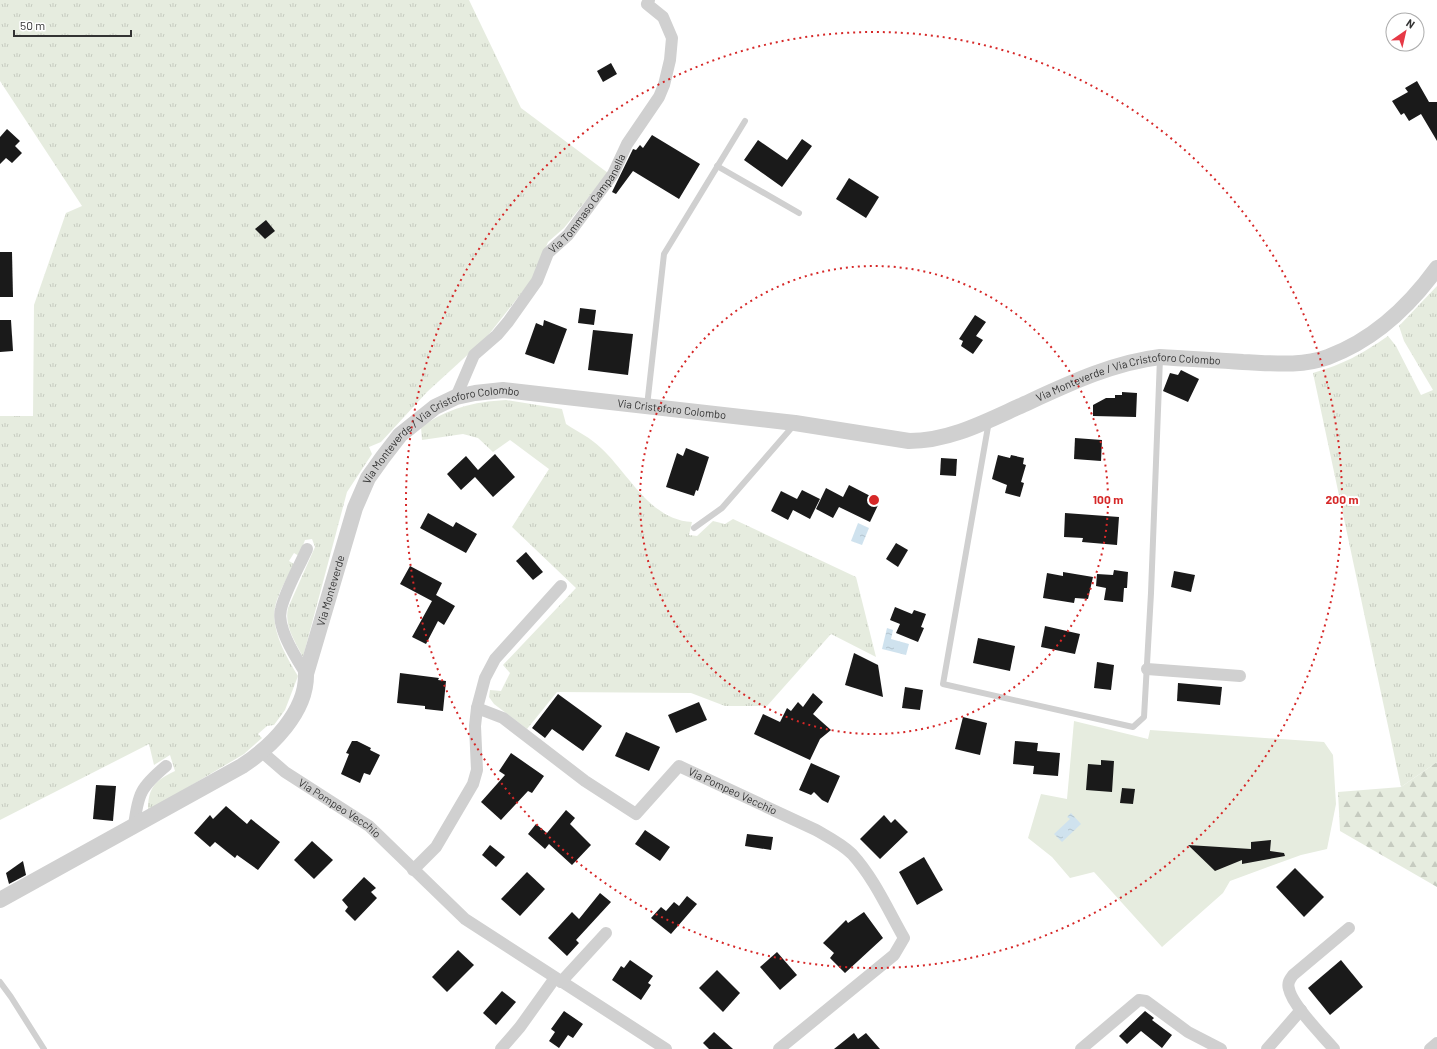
<svg xmlns="http://www.w3.org/2000/svg" width="1437" height="1049" viewBox="0 0 1437 1049" font-family="Barlow,sans-serif">
<style>
.grass{fill:url(#grass-tufts)}
.forest{fill:url(#forest-firs)}
.pitch{fill:#e6ecdf}
.water{fill:url(#water-ripples)}
.building{fill:#1a1a1a}
.lines{fill:none;stroke-linecap:round;stroke-linejoin:round}
.service{stroke:#d0d0d0;stroke-width:6}
.minor{stroke:#d0d0d0;stroke-width:12}
.tertiary{stroke:#d0d0d0;stroke-width:16}
.ring{fill:none;stroke:#d62828;stroke-width:2;stroke-dasharray:2 4}
.labels{text-anchor:middle;stroke-width:4;stroke-linejoin:round;paint-order:stroke}
.street-label{font-size:11px;fill:#333;stroke:#fff}
.centre{fill:#d62828;stroke:#fff;stroke-width:2}
.ring-label{font-size:12px;text-anchor:middle;font-weight:bold;fill:#d62828;stroke:#fff;stroke-width:4;stroke-linejoin:round;paint-order:stroke}
</style>
<defs>
<pattern id="grass-tufts" width="24" height="20" patternUnits="userSpaceOnUse"><rect width="24" height="20" fill="#e6ecdf"/><path d="M3 7l-1-3M5 7V3M7 7l1-3M15 17l-1-3M17 17v-4M19 17l1-3" fill="none" stroke="#c6cbc0"/></pattern>
<pattern id="forest-firs" width="22" height="20" patternUnits="userSpaceOnUse"><rect width="22" height="20" fill="#e6ecdf"/><path d="M5 1l3.5 6h-7zM16 11l3.5 6h-7z" fill="#c6cbc0"/></pattern>
<pattern id="water-ripples" width="26" height="14" patternUnits="userSpaceOnUse"><rect width="26" height="14" fill="#cfe2ee"/><path d="M2 4q2-2 4 0t4 0M15 11q2-2 4 0t4 0" fill="none" stroke="#b2c2cd"/></pattern>
</defs>
<rect width="100%" height="100%" fill="#fff"/>
<g class="grass">
<path d="M 0,0 L 469,0 L 521,108 L 608,173 L 564,228 L 548,242 L 534,277 L 486,338 L 427,392 L 381,442 L 369,447 L 372,454 L 347,492 L 303,657 C 295,641 284,626 288,608 L 315,547 L 312,539 L 305,540 L 299,556 L 294,553 L 289,561 L 294,564 C 288,576 280,590 276,603 C 269,628 286,656 298,676 L 285,710 L 274,725 L 267,726 L 258,734 L 262,738 L 244,754 L 148,811 C 148,787 155,781 175,771 L 170,755 L 154,765 L 149,744 L 0,820 L 0,416 L 33,416 L 34,305 L 66,213 L 82,206 L 0,81 Z"/>
<path d="M 1437,286 L 1437,762 L 1401,787 L 1313,373 C 1344,364 1362,354 1388,336 L 1396,346 L 1421,395 L 1433,390 L 1404,341 L 1399,326 Z"/>
<path d="M 506,400 L 562,409 L 566,424 C 578,432 591,438 601,448 C 629,474 650,520 692,522 L 689,535 L 697,536 L 713,521 L 725,524 L 733,519 L 856,577 L 876,657 L 831,634 L 767,706 L 725,706 L 691,693 L 557,692 L 527,729 L 494,704 L 489,697 L 490,690 L 501,691 L 510,673 L 503,665 L 576,588 L 512,527 L 549,469 L 510,440 L 493,452 L 478,438 L 463,434 L 422,440 L 421,427 C 449,408 472,402 506,400 Z"/>
</g>
<path class="forest" d="M 1437,762 L 1437,887 L 1340,831 L 1338,792 L 1401,787 Z"/>
<path class="pitch" d="M 1074,721 L 1148,739 L 1150,730 L 1324,742 L 1333,755 L 1336,804 L 1327,849 L 1301,855 L 1230,881 L 1223,893 L 1162,947 L 1094,872 L 1070,878 L 1052,857 L 1028,838 L 1041,794 L 1067,799 Z"/>
<g class="water">
<path d="M 858,523 L 869,528 L 862,545 L 851,541 Z"/>
<path d="M 887,628 L 893,630 L 891,639 L 909,644 L 906,655 L 882,649 Z"/>
<path d="M 1071,813 L 1081,824 L 1062,842 L 1054,834 L 1070,819 L 1067,817 Z"/>
</g>
<g class="building">
<path d="M 611,63 L 617,74 L 603,82 L 597,71 Z"/>
<path d="M 1417,81 L 1429,102 L 1437,102 L 1437,141 L 1421,114 L 1409,121 L 1404,113 L 1401,115 L 1392,101 L 1408,92 L 1405,88 Z"/>
<path d="M 7,129 L 20,141 L 15,146 L 22,153 L 12,163 L 6,158 L 0,164 L 0,137 Z"/>
<path d="M 652,135 L 700,164 L 679,199 L 633,171 L 616,194 L 612,192 L 633,149 L 636,150 L 640,145 L 643,148 Z"/>
<path d="M 802,139 L 812,146 L 782,187 L 744,160 L 758,140 L 787,160 Z"/>
<path d="M 849,178 L 879,197 L 866,218 L 836,199 Z"/>
<path d="M 266,220 L 275,231 L 265,239 L 255,229 Z"/>
<path d="M 0,252 L 12,252 L 13,297 L 0,297 Z"/>
<path d="M 580,308 L 596,310 L 594,325 L 578,323 Z"/>
<path d="M 975,315 L 986,322 L 976,336 L 983,340 L 973,354 L 961,346 L 963,341 L 959,339 Z"/>
<path d="M 0,320 L 11,320 L 13,351 L 0,352 Z"/>
<path d="M 544,320 L 567,329 L 554,364 L 525,354 L 536,323 L 543,326 Z"/>
<path d="M 593,330 L 633,334 L 628,375 L 588,370 Z"/>
<path d="M 1181,370 L 1199,379 L 1188,402 L 1163,391 L 1170,373 L 1178,375 Z"/>
<path d="M 1122,392 L 1137,393 L 1136,417 L 1093,416 L 1093,405 L 1106,398 L 1115,398 L 1115,395 L 1122,395 Z"/>
<path d="M 1075,438 L 1102,440 L 1101,461 L 1074,459 Z"/>
<path d="M 686,448 L 709,457 L 698,491 L 696,490 L 694,496 L 666,487 L 677,453 L 683,456 Z"/>
<path d="M 495,454 L 515,477 L 493,497 L 475,477 L 461,490 L 447,474 L 466,456 L 478,470 Z"/>
<path d="M 998,455 L 1010,458 L 1011,455 L 1024,458 L 1023,464 L 1026,465 L 1021,482 L 1024,483 L 1020,497 L 1005,493 L 1007,485 L 992,479 Z"/>
<path d="M 941,458 L 957,459 L 956,476 L 940,475 Z"/>
<path d="M 849,485 L 880,501 L 870,522 L 839,507 L 833,518 L 816,509 L 826,488 L 843,497 Z"/>
<path d="M 802,490 L 820,499 L 810,519 L 793,510 L 788,520 L 771,511 L 781,491 L 797,499 Z"/>
<path d="M 428,513 L 453,527 L 456,522 L 477,534 L 466,553 L 420,528 Z"/>
<path d="M 1065,513 L 1119,517 L 1117,545 L 1082,542 L 1083,538 L 1064,537 Z"/>
<path d="M 896,543 L 908,550 L 898,567 L 886,559 Z"/>
<path d="M 526,552 L 543,572 L 533,580 L 516,561 Z"/>
<path d="M 410,566 L 442,583 L 436,595 L 455,606 L 444,625 L 438,621 L 426,644 L 412,637 L 432,601 L 400,584 Z"/>
<path d="M 1114,570 L 1128,572 L 1127,588 L 1124,588 L 1123,602 L 1104,600 L 1106,588 L 1096,586 L 1097,574 L 1113,575 Z"/>
<path d="M 1174,571 L 1195,575 L 1191,592 L 1171,587 Z"/>
<path d="M 1063,572 L 1093,577 L 1088,599 L 1075,598 L 1074,603 L 1043,598 L 1047,573 L 1063,576 Z"/>
<path d="M 895,607 L 912,614 L 914,610 L 926,614 L 921,627 L 924,628 L 918,642 L 896,633 L 900,624 L 890,620 Z"/>
<path d="M 1045,626 L 1080,634 L 1075,654 L 1041,647 Z"/>
<path d="M 978,638 L 1015,646 L 1010,671 L 973,663 Z"/>
<path d="M 854,653 L 878,665 L 883,697 L 845,685 Z"/>
<path d="M 1097,662 L 1114,665 L 1111,690 L 1094,688 Z"/>
<path d="M 400,673 L 439,678 L 438,680 L 446,681 L 443,711 L 425,709 L 425,706 L 397,703 Z"/>
<path d="M 1178,683 L 1222,687 L 1220,705 L 1177,701 Z"/>
<path d="M 905,687 L 923,690 L 920,710 L 902,708 Z"/>
<path d="M 813,693 L 823,702 L 813,714 L 831,730 L 820,739 L 810,760 L 754,734 L 763,714 L 780,722 L 787,708 L 791,711 L 798,702 L 803,707 Z"/>
<path d="M 558,694 L 602,726 L 583,751 L 552,729 L 545,738 L 532,728 Z"/>
<path d="M 699,702 L 707,720 L 676,733 L 668,715 Z"/>
<path d="M 963,717 L 987,723 L 980,755 L 955,749 Z"/>
<path d="M 626,732 L 660,747 L 649,771 L 615,756 Z"/>
<path d="M 352,741 L 357,741 L 371,748 L 370,750 L 380,755 L 370,775 L 364,773 L 360,783 L 341,774 L 349,754 L 346,753 Z"/>
<path d="M 1015,741 L 1038,743 L 1037,751 L 1060,753 L 1058,776 L 1033,774 L 1034,766 L 1013,764 Z"/>
<path d="M 511,753 L 544,776 L 532,793 L 528,791 L 501,820 L 481,802 L 505,775 L 499,771 Z"/>
<path d="M 1101,760 L 1114,761 L 1112,792 L 1086,790 L 1088,764 L 1101,765 Z"/>
<path d="M 811,763 L 840,776 L 828,803 L 822,800 L 814,792 L 811,795 L 799,790 Z"/>
<path d="M 96,785 L 116,786 L 113,821 L 93,819 Z"/>
<path d="M 1122,788 L 1135,789 L 1133,804 L 1120,803 Z"/>
<path d="M 226,806 L 247,824 L 251,819 L 280,842 L 258,870 L 237,855 L 235,858 L 215,842 L 210,847 L 194,833 L 210,815 L 213,819 Z"/>
<path d="M 566,810 L 575,818 L 570,824 L 591,845 L 572,865 L 549,844 L 545,849 L 528,834 L 536,824 L 547,833 Z"/>
<path d="M 884,815 L 891,823 L 895,819 L 908,832 L 880,859 L 860,839 Z"/>
<path d="M 645,830 L 670,847 L 660,861 L 635,844 Z"/>
<path d="M 747,834 L 773,837 L 771,850 L 745,846 Z"/>
<path d="M 1271,840 L 1270,851 L 1284,853 L 1285,856 L 1242,864 L 1242,860 L 1215,871 L 1188,845 L 1251,849 L 1251,842 Z"/>
<path d="M 312,841 L 333,860 L 314,879 L 294,860 Z"/>
<path d="M 490,845 L 505,857 L 496,867 L 482,855 Z"/>
<path d="M 924,857 L 943,890 L 917,905 L 899,872 Z"/>
<path d="M 23,861 L 26,875 L 9,884 L 6,873 Z"/>
<path d="M 1295,868 L 1324,897 L 1304,917 L 1276,887 Z"/>
<path d="M 527,872 L 545,889 L 520,916 L 501,899 Z"/>
<path d="M 364,877 L 376,888 L 371,892 L 377,898 L 355,921 L 345,911 L 348,907 L 342,900 Z"/>
<path d="M 600,893 L 611,902 L 576,940 L 579,943 L 567,956 L 548,938 L 572,912 L 579,919 Z"/>
<path d="M 687,896 L 697,904 L 671,934 L 651,918 L 661,907 L 666,911 L 674,902 L 679,906 Z"/>
<path d="M 864,912 L 883,938 L 845,973 L 830,958 L 834,953 L 823,943 L 846,920 L 848,923 Z"/>
<path d="M 458,950 L 474,965 L 447,992 L 432,977 Z"/>
<path d="M 777,952 L 797,975 L 780,990 L 760,967 Z"/>
<path d="M 630,960 L 653,976 L 648,983 L 651,985 L 641,1000 L 612,980 L 621,966 L 624,968 Z"/>
<path d="M 1341,960 L 1363,987 L 1330,1015 L 1308,988 Z"/>
<path d="M 717,970 L 740,993 L 723,1012 L 699,988 Z"/>
<path d="M 502,991 L 516,1002 L 496,1025 L 483,1013 Z"/>
<path d="M 564,1011 L 583,1024 L 573,1038 L 568,1035 L 559,1048 L 549,1041 L 555,1032 L 551,1029 Z"/>
<path d="M 1145,1011 L 1154,1018 L 1152,1020 L 1172,1035 L 1162,1048 L 1141,1031 L 1127,1044 L 1119,1036 Z"/>
<path d="M 714,1032 L 733,1049 L 709,1049 L 703,1043 Z"/>
<path d="M 854,1033 L 858,1039 L 866,1033 L 880,1049 L 834,1049 Z"/>
</g>
<g class="lines">
<g class="service">
<path d="M 717,166 L 799,213"/>
<path d="M 647,406 L 664,254 L 745,121"/>
<path d="M 989,421 L 943,684 L 1133,727 L 1144,717 L 1151,593 L 1160,358"/>
<path d="M 694,528 L 722,508 L 794,425"/>
<path d="M 0,982 L 11,997 L 44,1049"/>
</g>
<g class="minor">
<path id="s1" d="M 456,397 L 474,355 L 497,335 L 508,322 L 537,281 L 548,253 L 568,235 L 613,174 L 627,144 L 659,97 L 664,85 L 670,60 L 672,38 L 663,17 L 647,4 L 649,0"/>
<path d="M 1147,669 L 1240,676"/>
<path d="M 306,674 C 297,659 276,628 281,609 C 285,591 299,567 307,549"/>
<path d="M 477,708 L 485,678 L 495,659 L 561,586"/>
<path id="s2" d="M 262,752 L 285,772 L 369,826 L 465,919 L 666,1049"/>
<path d="M 134,826 C 138,793 141,787 166,766"/>
<path id="s3" d="M 413,870 L 436,847 L 473,784 L 477,770 L 475,726 L 477,708 L 503,718 L 585,781 L 636,814 L 679,766 L 816,830 C 828,837 842,844 852,854 C 874,878 888,910 904,938 L 894,955 L 779,1049"/>
<path d="M 561,982 L 606,933"/>
<path d="M 501,1049 L 520,1027 L 555,978"/>
<path d="M 1081,1049 L 1139,1000 L 1146,1001 L 1188,1032 L 1221,1049"/>
<path d="M 1267,1049 L 1301,1010"/>
<path d="M 1334,1049 C 1322,1035 1292,1005 1289,989 C 1287,983 1290,979 1293,975 L 1349,928"/>
<path d="M 1430,1049 L 1437,1043"/>
</g>
<path class="tertiary" id="s4" d="M 0,900 L 242,766 C 271,747 307,712 306,674 L 355,508 L 368,478 L 383,457 L 400,435 L 435,407 L 456,397 L 475,393 L 503,390 L 795,423 L 909,441 C 948,441 983,423 1018,407 C 1064,386 1110,363 1160,357 C 1188,359 1215,360 1243,362 C 1270,363 1301,367 1328,357 C 1374,340 1408,308 1437,268"/>
</g>
<g class="ring">
<circle cx="874" cy="500" r="234"/>
<circle cx="874" cy="500" r="468"/>
</g>
<g class="labels">
<g class="street-label">
<text dy="4" stroke="none"><textPath href="#s1" startOffset="237">Via Tommaso Campanella</textPath></text>
<text dy="4" stroke="none"><textPath href="#s4" startOffset="1409">Via Monteverde / Via Cristoforo Colombo</textPath></text>
<text dy="4" stroke="none"><textPath href="#s4" startOffset="938">Via Cristoforo Colombo</textPath></text>
<text dy="4" stroke="none"><textPath href="#s4" startOffset="689">Via Monteverde / Via Cristoforo Colombo</textPath></text>
<text dy="4" stroke="none"><textPath href="#s4" startOffset="480">Via Monteverde</textPath></text>
<text dy="4" stroke="none"><textPath href="#s3" startOffset="498">Via Pompeo Vecchio</textPath></text>
<text dy="4" stroke="none"><textPath href="#s2" startOffset="96">Via Pompeo Vecchio</textPath></text>
</g>
</g>
<circle cx="874" cy="500" r="6" class="centre"/>
<g class="ring-label">
<text x="1108" y="504">100 m</text>
<text x="1342" y="504">200 m</text>
</g>
<g transform="translate(1405 32) rotate(34)"><circle r="19" fill="#ffffff" stroke="#adadad"/>
<path d="M0-3L7 15L0 10L-7 15Z" fill="#e63946"/>
<text y="-6" font-size="11" font-weight="bold" text-anchor="middle" fill="#333333">N</text>
</g>
<path d="M14 30v6h117v-6" fill="none" stroke="#333333" stroke-width="2"/>
<text x="20" y="30" font-size="12" fill="#333333" stroke="#ffffff" stroke-width="3" paint-order="stroke">50 m</text>
</svg>
